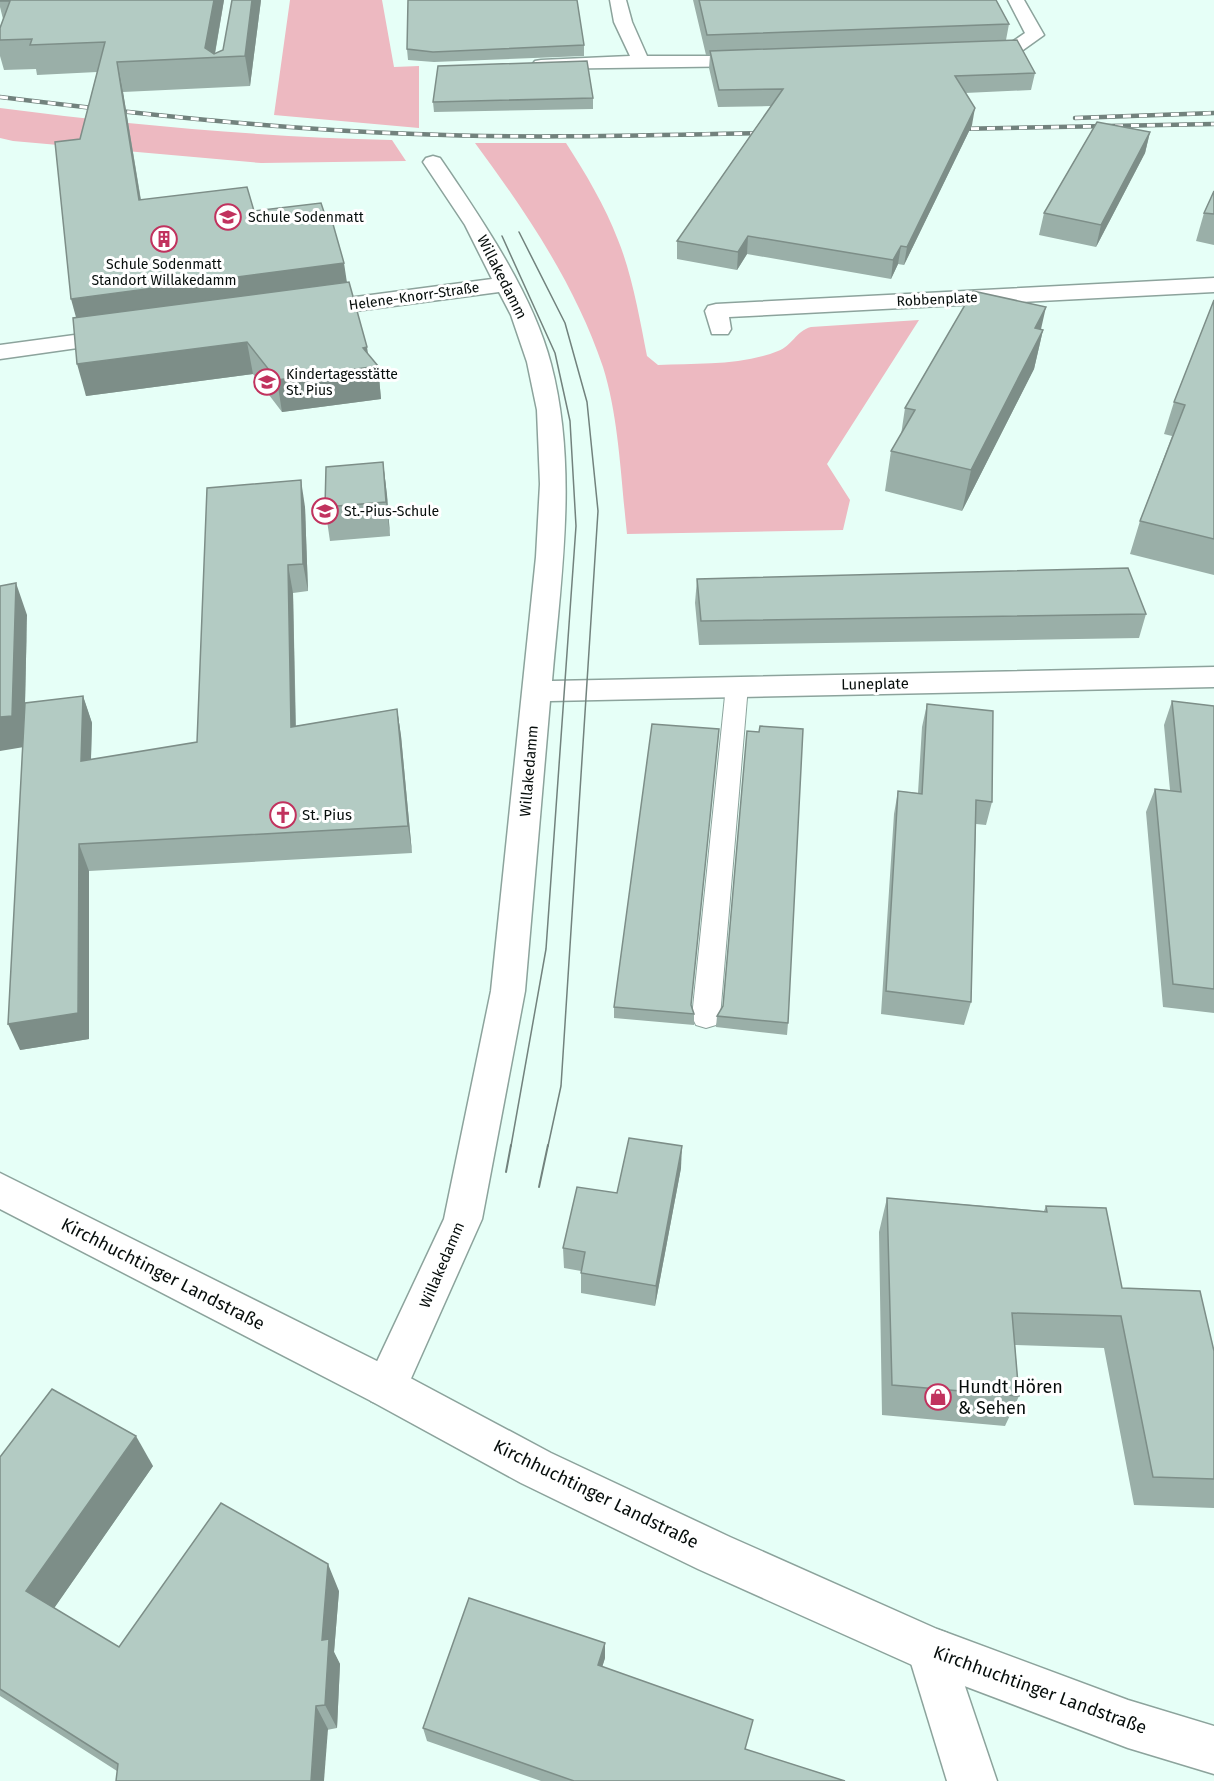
<svg xmlns="http://www.w3.org/2000/svg" width="1214" height="1781" viewBox="0 0 1214 1781" font-family="'Fira Sans',sans-serif">
<style>
.green{fill:#edb9c1}
.lines{fill:none;stroke-linecap:round;stroke-linejoin:round}
.lane-casing{stroke:#8ca39c;stroke-width:2}
.street-casing{stroke:#8ca39c;stroke-width:3}
.secondary-casing{stroke:#8ca39c;stroke-width:3}
.lane{fill:#fff;fill-rule:evenodd}
.street{fill:#fff;fill-rule:evenodd}
.secondary{fill:#fff;fill-rule:evenodd}
.tram-far1{stroke:#72827d;stroke-width:1.5}
.tram{stroke:#72827d;stroke-width:2}
.rail-casing{stroke:#72827d;stroke-width:4.5}
.rail{stroke:#fff;stroke-width:3;stroke-dasharray:8;stroke-linecap:butt}
.wall{fill:#9aafa8}
.shaded-wall{fill:#7d8e88}
.building{fill:#b3cbc3;stroke:#7d8e88;stroke-width:1.5}
.labels{text-anchor:middle;stroke-width:6;stroke-linejoin:round;paint-order:stroke}
.far-poi-label{font-size:14px;fill:#060d0b;stroke:#fff;text-anchor:start}
.far-street-label{font-size:14px;fill:#060d0b;stroke:#fff}
.street-label{font-size:15px;fill:#060d0b;stroke:#fff}
.poi-label{font-size:15px;fill:#060d0b;stroke:#fff;text-anchor:start}
.near-street-label{font-size:18px;fill:#060d0b;stroke:#fff}
.near-poi-label{font-size:18px;fill:#060d0b;stroke:#fff;text-anchor:start}
</style>
<rect width="100%" height="100%" fill="#e6fff7"/>
<g class="green">
<path d="M 290,0 L 382,0 L 394,67 L 419,66 L 419,128 L 274,115 Z"/>
<path d="M 0,108 C 131,125 260,137 392,140 L 406,161 L 261,163 L 13,141 L 0,138 Z"/>
<path d="M 475,143 L 566,143 C 586,174 605,206 618,240 C 632,274 640,320 647,356 L 658,365 C 697,363 741,366 778,351 C 792,346 796,331 811,327 L 919,320 L 827,464 L 850,500 L 843,530 L 627,534 C 621,480 619,418 603,367 C 575,284 526,212 475,143 Z"/>
</g>
<g class="lines">
<g class="lane-casing">
<path id="lane" d="M 737,678 L 745,681 L 748,686 L 720,1017 L 716,1025 L 706,1028 L 696,1025 L 692,1017 L 726,686 L 729,681 Z"/>
</g>
<g class="street-casing">
<g id="street">
<path d="M 610,0 L 626,0 L 632,22 L 647,56 L 754,56 L 763,61 L 754,66 L 535,69 L 532,65 L 535,61 L 541,60 L 630,56 L 614,22 Z"/>
<path d="M 1008,0 L 1024,0 L 1044,35 L 1016,55 L 970,57 L 967,53 L 970,49 L 1006,46 L 1025,33 Z"/>
<path d="M 433,156 L 440,158 C 481,218 533,294 551,364 C 578,467 561,576 552,681 L 1214,667 L 1214,687 L 550,701 L 525,991 L 482,1219 L 401,1401 L 386,1407 L 371,1401 L 365,1387 L 444,1219 L 491,991 L 536,557 L 540,484 L 537,410 L 527,362 L 511,315 L 499,292 L 310,317 L 302,315 L 299,310 L 302,305 L 310,303 L 492,279 L 465,225 L 423,162 L 426,158 Z"/>
<path d="M 1214,278 L 1214,292 L 729,317 L 731,329 L 728,334 L 712,334 L 705,311 L 708,306 L 716,304 Z"/>
<path d="M 119,329 L 127,331 L 130,336 L 127,341 L 0,359 L 0,345 Z"/>
<path d="M 930,1627 L 947,1633 L 997,1781 L 947,1781 L 907,1650 L 913,1633 Z"/>
</g>
</g>
<g class="secondary-casing">
<path id="secondary" d="M 0,1173 L 401,1373 L 551,1453 L 730,1537 L 937,1629 L 1128,1700 L 1214,1726 L 1214,1774 L 1128,1748 L 930,1673 L 698,1569 L 521,1483 L 371,1401 L 0,1209 Z"/>
</g>
<use href="#lane" class="lane"/>
<use href="#street" class="street"/>
<use href="#secondary" class="secondary"/>
<g class="tram-far1">
<path d="M 519,232 L 565,323 L 587,402 L 598,511 L 561,1086 L 548,1146"/>
<path d="M 502,236 L 555,353 L 570,421 L 576,526 L 546,949 L 511,1146"/>
</g>
<g class="tram">
<path d="M 506,1172 L 511,1145"/>
<path d="M 539,1187 L 548,1145"/>
</g>
<g class="rail-casing">
<g id="rail">
<path d="M 0,97 C 138,114 276,129 415,134 C 533,139 651,135 769,133"/>
<path d="M 1075,118 L 1214,113"/>
<path d="M 955,129 L 1214,124"/>
</g>
</g>
<use href="#rail" class="rail"/>
</g>
<g class="wall">
<path d="M 0,0 L 224,0 L 215,54 L 223,50 L 261,0 L 250,86 L 123,92 L 141,200 L 254,211 L 347,282 L 368,355 L 378,366 L 381,399 L 282,412 L 253,374 L 86,396 L 76,318 L 80,139 L 97,72 L 37,75 L 36,69 L 4,70 L 0,56 L 0,28 L 3,19 L 0,7 Z"/>
<path d="M 693,0 L 996,0 L 1009,24 L 1006,40 L 1035,73 L 1031,90 L 965,93 L 972,125 L 904,265 L 898,264 L 891,279 L 747,254 L 737,270 L 677,259 L 677,241 L 771,106 L 718,107 L 709,68 L 710,55 L 706,55 Z"/>
<path d="M 584,45 L 584,56 L 434,62 L 408,60 L 407,49 Z"/>
<path d="M 593,98 L 593,109 L 434,112 L 433,102 Z"/>
<path d="M 1150,132 L 1145,153 L 1096,247 L 1039,235 L 1044,213 Z"/>
<path d="M 1214,191 L 1214,245 L 1196,241 L 1204,213 Z"/>
<path d="M 1214,300 L 1214,575 L 1130,554 L 1140,521 L 1172,436 L 1164,434 L 1174,402 Z"/>
<path d="M 1041,329 L 1043,330 L 1034,369 L 962,511 L 885,491 L 891,451 L 901,435 L 905,408 Z"/>
<path d="M 383,462 L 387,495 L 390,536 L 330,541 L 325,507 Z"/>
<path d="M 305,507 L 308,591 L 293,593 L 296,726 L 397,709 L 401,736 L 412,853 L 89,871 L 89,1039 L 20,1050 L 22,747 L 27,615 L 25,703 L 83,696 L 92,723 L 91,760 L 197,742 Z"/>
<path d="M 697,579 L 1146,614 L 1139,638 L 699,645 L 695,603 Z"/>
<path d="M 1172,701 L 1214,706 L 1214,1013 L 1163,1007 L 1146,812 L 1155,789 L 1170,790 L 1164,725 Z"/>
<path d="M 927,704 L 992,802 L 986,825 L 976,824 L 971,1002 L 964,1025 L 881,1014 L 894,814 L 898,791 L 918,793 L 922,727 Z"/>
<path d="M 759,732 L 788,1023 L 787,1035 L 716,1027 L 717,1016 L 723,1006 Z"/>
<path d="M 691,1006 L 694,1014 L 694,1025 L 614,1018 L 614,1007 Z"/>
<path d="M 681,1168 L 655,1306 L 581,1293 L 581,1271 L 564,1268 L 563,1248 L 617,1193 Z"/>
<path d="M 887,1198 L 1044,1211 L 1046,1206 L 1122,1288 L 1214,1351 L 1214,1508 L 1134,1505 L 1104,1348 L 1015,1345 L 1019,1396 L 1005,1426 L 882,1415 L 879,1232 Z"/>
<path d="M 0,1457 L 153,1466 L 54,1608 L 119,1647 L 339,1591 L 334,1652 L 340,1664 L 337,1728 L 117,1771 L 0,1696 Z"/>
<path d="M 605,1658 L 602,1667 L 745,1749 L 845,1781 L 541,1781 L 427,1741 L 423,1728 Z"/>
</g>
<g class="shaded-wall">
<path d="M 214,0 L 224,0 L 214,58 L 205,48 Z"/>
<path d="M 252,0 L 261,0 L 250,86 L 245,56 Z"/>
<path d="M 117,62 L 123,92 L 146,232 L 139,200 Z"/>
<path d="M 975,108 L 972,125 L 904,265 L 907,247 Z"/>
<path d="M 1150,132 L 1145,153 L 1096,247 L 1101,225 Z"/>
<path d="M 748,236 L 747,254 L 737,270 L 738,252 Z"/>
<path d="M 901,246 L 898,264 L 891,279 L 893,260 Z"/>
<path d="M 344,263 L 349,296 L 80,332 L 71,299 Z"/>
<path d="M 1046,307 L 1039,338 L 1043,330 L 1034,369 L 962,511 L 971,470 L 1035,328 Z"/>
<path d="M 247,342 L 253,374 L 86,396 L 77,364 Z"/>
<path d="M 367,347 L 370,367 L 378,366 L 381,399 L 282,412 L 277,380 Z"/>
<path d="M 383,462 L 387,495 L 390,536 L 386,502 Z"/>
<path d="M 301,480 L 305,507 L 308,591 L 303,564 Z"/>
<path d="M 288,565 L 293,593 L 296,754 L 291,727 Z"/>
<path d="M 16,583 L 27,615 L 24,747 L 0,751 L 0,717 Z"/>
<path d="M 83,696 L 92,723 L 90,788 L 81,761 Z"/>
<path d="M 397,709 L 401,736 L 412,853 L 408,826 Z"/>
<path d="M 79,844 L 89,871 L 89,1039 L 20,1050 L 8,1024 Z"/>
<path d="M 682,1146 L 681,1168 L 655,1306 L 656,1286 Z"/>
<path d="M 136,1436 L 153,1466 L 48,1617 L 26,1591 Z"/>
<path d="M 328,1564 L 339,1591 L 334,1652 L 340,1664 L 337,1728 L 325,1705 L 322,1640 Z"/>
<path d="M 605,1643 L 605,1658 L 598,1680 L 598,1665 Z"/>
<path d="M 316,1706 L 328,1729 L 324,1781 L 311,1781 Z"/>
</g>
<g class="building">
<path d="M 0,0 L 214,0 L 205,48 L 214,54 L 223,50 L 232,0 L 252,0 L 245,56 L 117,62 L 139,200 L 247,187 L 254,211 L 321,203 L 326,218 L 331,217 L 344,263 L 71,299 L 55,142 L 80,139 L 105,42 L 30,45 L 32,39 L 0,40 L 0,28 L 10,1 L 0,1 Z"/>
<path d="M 408,0 L 577,0 L 584,45 L 433,52 L 407,49 Z"/>
<path d="M 699,0 L 996,0 L 1009,24 L 707,35 Z"/>
<path d="M 1017,40 L 1035,73 L 955,76 L 975,108 L 907,247 L 901,246 L 893,260 L 748,236 L 738,252 L 677,241 L 783,89 L 719,90 L 710,51 Z"/>
<path d="M 587,61 L 593,98 L 433,102 L 438,66 Z"/>
<path d="M 1097,122 L 1150,132 L 1101,225 L 1044,213 Z"/>
<path d="M 1214,191 L 1214,214 L 1204,213 Z"/>
<path d="M 349,282 L 367,347 L 363,348 L 378,366 L 277,380 L 247,342 L 77,364 L 73,318 Z"/>
<path d="M 973,291 L 1046,307 L 1035,328 L 1043,330 L 971,470 L 891,451 L 915,410 L 905,408 Z"/>
<path d="M 1214,300 L 1214,539 L 1140,521 L 1185,405 L 1174,402 Z"/>
<path d="M 383,462 L 386,502 L 325,507 L 326,467 Z"/>
<path d="M 301,480 L 303,564 L 288,565 L 291,727 L 397,709 L 408,826 L 79,844 L 78,1013 L 8,1024 L 25,703 L 83,696 L 81,761 L 197,742 L 207,488 Z"/>
<path d="M 1128,568 L 1146,614 L 701,621 L 697,579 Z"/>
<path d="M 16,583 L 12,716 L 0,717 L 0,586 Z"/>
<path d="M 1172,701 L 1214,706 L 1214,989 L 1173,984 L 1155,789 L 1181,792 Z"/>
<path d="M 927,704 L 993,711 L 992,802 L 976,800 L 971,1002 L 886,991 L 898,791 L 922,794 Z"/>
<path d="M 652,724 L 719,729 L 691,1005 L 694,1014 L 614,1007 Z"/>
<path d="M 760,726 L 803,729 L 788,1023 L 717,1016 L 723,1006 L 747,731 L 759,732 Z"/>
<path d="M 629,1138 L 682,1146 L 656,1286 L 581,1273 L 585,1252 L 563,1248 L 577,1187 L 617,1193 Z"/>
<path d="M 887,1198 L 1047,1212 L 1046,1206 L 1106,1208 L 1122,1288 L 1200,1291 L 1214,1351 L 1214,1479 L 1153,1477 L 1121,1316 L 1012,1313 L 1019,1396 L 892,1385 Z"/>
<path d="M 52,1389 L 136,1436 L 26,1591 L 119,1647 L 221,1503 L 328,1564 L 322,1640 L 329,1639 L 325,1705 L 316,1706 L 311,1781 L 116,1781 L 118,1764 L 0,1689 L 0,1457 Z"/>
<path d="M 469,1598 L 605,1643 L 598,1665 L 753,1720 L 745,1749 L 845,1781 L 574,1781 L 423,1728 Z"/>
</g>
<defs>
<g id="school-ring" transform="scale(1.35)"><circle r="9.5" fill="#fff" stroke="#c1325e" stroke-width="1.5"/><path d="M0-5L7-2L0 1L-7-2ZM-4 1L0 2.5L4 1V4Q0 6-4 4Z" fill="#c1325e"/></g>
<g id="building-ring" transform="scale(1.35)"><circle r="9.5" fill="#fff" stroke="#c1325e" stroke-width="1.5"/><path d="M-4-6H4V6H1V3H-1V6H-4ZM-2.5-4.3h1.7v1.8h-1.7ZM.8-4.3h1.7v1.8H.8ZM-2.5-1h1.7V.8h-1.7ZM.8-1h1.7V.8H.8Z" fill="#c1325e"/></g>
<g id="church-ring" transform="scale(1.35)"><circle r="9.5" fill="#fff" stroke="#c1325e" stroke-width="1.5"/><path d="M-1.2-6h2.4v3.5h3.3v2.4h-3.3V6h-2.4V-.1h-3.3v-2.4h3.3Z" fill="#c1325e"/></g>
<g id="shop-ring" transform="scale(1.35)"><circle r="9.5" fill="#fff" stroke="#c1325e" stroke-width="1.5"/><path d="M-5-2.5h2.3a2.7 3.5 0 0 1 5.4 0H5L5.5 6h-11ZM-1.5-2.5h3a1.5 2.3 0 0 0-3 0Z" fill="#c1325e"/></g>
</defs>
<g fill-rule="evenodd">
<use href="#school-ring" x="228" y="217"/>
<use href="#building-ring" x="164" y="239"/>
<use href="#school-ring" x="267" y="382"/>
<use href="#school-ring" x="325" y="511"/>
<use href="#church-ring" x="283" y="815"/>
<use href="#shop-ring" x="938" y="1397"/>
</g>
<g class="labels">
<g class="far-poi-label">
<text x="248" y="222">Schule Sodenmatt</text>
<text x="164" y="269" text-anchor="middle">Schule Sodenmatt<tspan x="164" dy="16">Standort Willakedamm</tspan></text>
<text x="286" y="379">Kindertagesstätte<tspan x="286" dy="16">St. Pius</tspan></text>
<text x="344" y="516">St.-Pius-Schule</text>
</g>
<g class="far-street-label">
<text transform="translate(414 296) rotate(-8)" y="5">Helene-Knorr-Straße</text>
<text transform="translate(937 299) rotate(-3)" y="5">Robbenplate</text>
</g>
<g class="street-label">
<text transform="translate(502 277) rotate(63)" y="5">Willakedamm</text>
<text transform="translate(875 684) rotate(-1)" y="5">Luneplate</text>
<text transform="translate(529 771) rotate(-85)" y="5">Willakedamm</text>
<text transform="translate(442 1265) rotate(-67)" y="5">Willakedamm</text>
</g>
<g class="poi-label">
<text x="302" y="820">St. Pius</text>
</g>
<g class="near-street-label">
<text transform="translate(163 1274) rotate(27)" y="6">Kirchhuchtinger Landstraße</text>
<text transform="translate(596 1494) rotate(26)" y="6">Kirchhuchtinger Landstraße</text>
<text transform="translate(1040 1690) rotate(20)" y="6">Kirchhuchtinger Landstraße</text>
</g>
<g class="near-poi-label">
<text x="958" y="1393">Hundt Hören<tspan x="958" dy="21">&amp; Sehen</tspan></text>
</g>
</g>
</svg>
